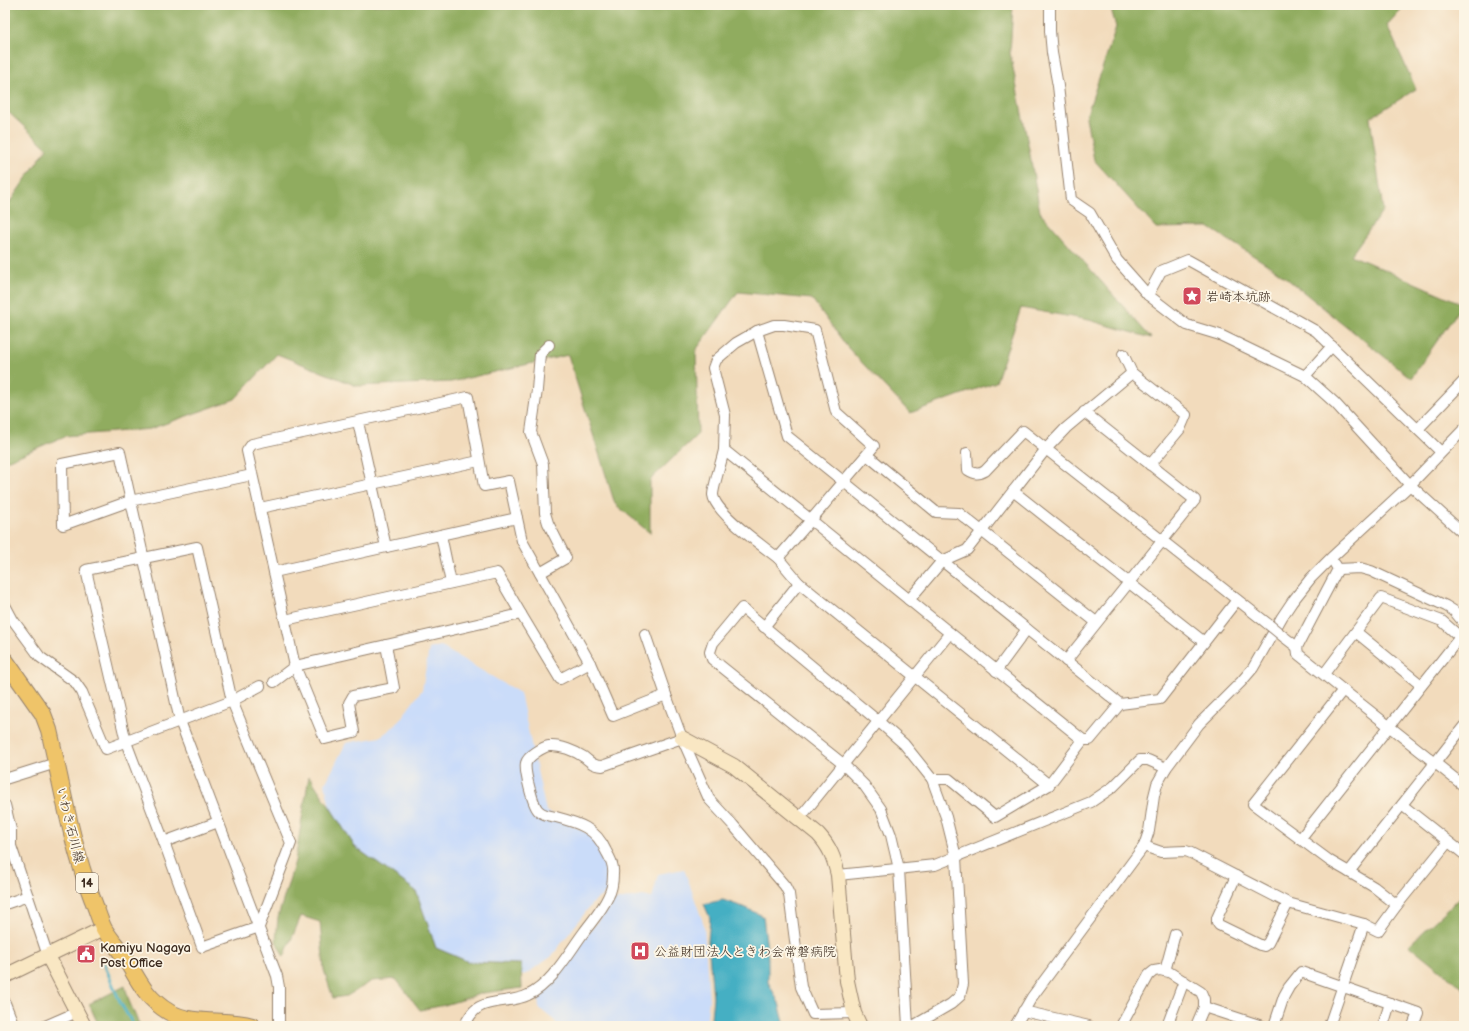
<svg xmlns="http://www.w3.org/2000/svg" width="1469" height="1031" viewBox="0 0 1469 1031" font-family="'Balsamiq Sans','Klee One',sans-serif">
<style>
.built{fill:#cadcf9}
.forest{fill:#90ac5f;stroke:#666b3e}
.water{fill:#45afc3;stroke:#406c70}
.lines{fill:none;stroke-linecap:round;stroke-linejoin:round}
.stream{stroke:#45afc3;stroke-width:3}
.street-casing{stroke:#96826d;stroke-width:12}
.secondary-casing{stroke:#96826d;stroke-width:16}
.primary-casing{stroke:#96826d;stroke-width:18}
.street{stroke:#fff;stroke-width:10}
.secondary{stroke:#f9e7c3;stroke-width:14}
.primary{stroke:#efc469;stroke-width:16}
.street-bridge-casing{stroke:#96826d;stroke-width:12;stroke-linecap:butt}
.street-bridge{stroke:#fff;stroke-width:10}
.labels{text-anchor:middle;stroke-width:3.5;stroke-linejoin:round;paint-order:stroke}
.shield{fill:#fcf5e5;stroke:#75675a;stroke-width:1}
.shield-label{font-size:12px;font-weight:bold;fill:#3b2a1e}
.poi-label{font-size:13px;fill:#3b2a1e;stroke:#fcf5e5;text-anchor:start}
.street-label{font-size:13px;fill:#3b2a1e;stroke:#fcf5e5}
</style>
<rect width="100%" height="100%" fill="#fcf5e5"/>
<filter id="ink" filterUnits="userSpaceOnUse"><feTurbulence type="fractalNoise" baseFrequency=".025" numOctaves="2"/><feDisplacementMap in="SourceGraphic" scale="8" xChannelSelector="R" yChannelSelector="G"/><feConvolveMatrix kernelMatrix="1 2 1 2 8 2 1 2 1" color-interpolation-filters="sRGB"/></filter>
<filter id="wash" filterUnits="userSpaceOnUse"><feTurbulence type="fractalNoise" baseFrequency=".012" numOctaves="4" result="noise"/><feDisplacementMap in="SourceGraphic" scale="16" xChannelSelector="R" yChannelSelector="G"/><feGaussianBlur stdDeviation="0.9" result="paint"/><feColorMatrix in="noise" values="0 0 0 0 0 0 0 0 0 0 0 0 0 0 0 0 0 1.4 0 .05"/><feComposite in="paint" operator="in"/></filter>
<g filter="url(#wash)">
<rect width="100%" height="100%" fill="#f2dbbc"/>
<g class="built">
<path d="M 440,646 L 520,693 L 546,811 L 599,839 L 612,869 L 613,889 L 594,901 L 551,957 L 526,974 L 496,982 L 444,968 L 339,850 L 325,784 L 346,743 L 380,737 L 396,725 L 422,690 L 429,649 Z"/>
<path d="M 684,869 L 704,925 L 709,1000 L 706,1026 L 557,1026 L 555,1021 L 539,1008 L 538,996 L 566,964 L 601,916 L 615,900 L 643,896 L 652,898 L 658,874 Z"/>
</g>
<g class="forest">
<path d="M 5,5 L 1013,5 L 1010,53 L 1029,149 L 1040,212 L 1151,338 L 1089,320 L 1021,308 L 996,382 L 910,413 L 848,348 L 812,299 L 738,292 L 696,350 L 698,434 L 650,480 L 650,533 L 615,504 L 568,355 L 451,382 L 357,386 L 277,354 L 235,399 L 150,429 L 65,436 L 9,460 L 5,460 L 5,209 L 47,148 L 5,109 Z"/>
<path d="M 1110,5 L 1405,5 L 1387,25 L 1416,89 L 1370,118 L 1383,210 L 1351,255 L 1463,304 L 1411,378 L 1276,270 L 1208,227 L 1156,228 L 1094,160 L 1086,117 L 1116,27 Z"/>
<path d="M 309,776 L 330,807 L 355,847 L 416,891 L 436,948 L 469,962 L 521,964 L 522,988 L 483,993 L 445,1005 L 420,1010 L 396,979 L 372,981 L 347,996 L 333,998 L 324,970 L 320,922 L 301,916 L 284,957 L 276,941 L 278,917 L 295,861 Z"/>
<path d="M 1464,894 L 1464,989 L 1409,945 Z"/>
<path d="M 125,986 L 129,1001 L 140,1026 L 99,1026 L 89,1004 Z"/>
</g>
<path class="water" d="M 723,900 L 743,907 L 763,916 L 768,958 L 768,982 L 779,1003 L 785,1026 L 716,1026 L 711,1018 L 713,997 L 708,941 L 710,918 L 704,904 Z"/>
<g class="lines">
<path class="stream" d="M 104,964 L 121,1004 L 134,1026"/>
</g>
</g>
<g filter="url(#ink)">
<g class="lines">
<g class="street-casing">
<g id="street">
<path d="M 1050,5 L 1050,31 L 1052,53 L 1058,86 L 1071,200 L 1090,213 L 1117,260 L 1148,295 L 1187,325 L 1220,335 L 1305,376 L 1335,403 L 1410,485 L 1464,534"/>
<path d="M 1148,295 L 1161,271 L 1188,260 L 1316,331 L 1441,452"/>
<path d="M 1123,354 L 1132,373 L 1186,415 L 1180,429 L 1150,465"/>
<path d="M 1305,376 L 1332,346"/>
<path d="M 358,422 L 386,547"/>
<path d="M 1418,429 L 1464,381"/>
<path d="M 724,450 L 725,415 L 713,368 L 716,360 L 736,343 L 757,331"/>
<path d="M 967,453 L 968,470 C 975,474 978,475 985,471 L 1023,431 L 1268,624"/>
<path d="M 867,455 L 936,512 L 959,513 L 1096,622"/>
<path d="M 252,475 L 130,501 L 63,525 L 62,464 L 120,452 L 180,721 L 277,976 L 279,987 L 279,1026"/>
<path d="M 1013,491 L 1204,642"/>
<path d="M 260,508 L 479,461"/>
<path d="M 441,535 L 451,583"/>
<path d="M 197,547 L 232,701 L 291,843 L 259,927 L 202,947 L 164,842 L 126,742 L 86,570 Z"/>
<path d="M 778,558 L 799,583 L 1049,785"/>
<path d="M 1338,569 L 1360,568 L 1371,571 L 1446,606 L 1454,611 L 1464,623"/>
<path d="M 274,572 L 517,518"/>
<path d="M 540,573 L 566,558 L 548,523 L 545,513 L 543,464 L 531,432 L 537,390 L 540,354 L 549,345"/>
<path d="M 909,600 L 942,561 L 967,550 L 1046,449 L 1066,428 L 1132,373"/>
<path d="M 5,605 L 13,620 L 40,657 L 75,682 L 82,692 L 106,749 L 232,701 L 260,686"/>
<path d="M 521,614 L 560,679 L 590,663"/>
<path d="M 764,627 L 799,583"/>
<path d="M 1356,632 L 1421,685"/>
<path d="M 950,633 L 1083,740"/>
<path d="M 645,634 L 666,695 L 682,738 L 709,799 L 733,825 L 785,886 L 789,894 L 801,987 L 813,1014 L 854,1013"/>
<path d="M 1284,637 L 1297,647 L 1338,569 L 1335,564"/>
<path d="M 386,645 L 394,688 L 353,696 L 349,703 L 354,732 L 325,739 L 295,666 L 247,451 L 252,444 L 468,397 L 484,486 L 509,481 L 522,541 L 590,663 L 613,716 L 666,695"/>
<path d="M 1297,647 L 1298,654 L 1343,690"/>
<path d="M 1066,661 L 1195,500 L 1084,412"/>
<path d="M 996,671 L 1027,629"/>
<path d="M 274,682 L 295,666 L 521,614 L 497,573 L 285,620"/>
<path d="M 1464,726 C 1426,775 1387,823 1349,872 L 1330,861 L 1253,804 L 1343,690 C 1384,722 1424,754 1464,786"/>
<path d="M 5,779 L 56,763"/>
<path d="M 932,779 L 949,779 L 995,817 L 1049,785 L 1083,740 L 1090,740 L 1120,704 L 1160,699 L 1237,600"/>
<path d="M 5,805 L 11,830 L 11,846 L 48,956"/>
<path d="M 1402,805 L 1464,854"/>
<path d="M 799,819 L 950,633 L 811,520 L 778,558 C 763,546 715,513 713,495 C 713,487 722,460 724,450 L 811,520 C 832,495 853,471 874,446 L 836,412 L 815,330 L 784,325 L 774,325 L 757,331 L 787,436 L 1120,704"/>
<path d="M 1300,839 L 1460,637 L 1442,621 L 1381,598 L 1324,674"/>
<path d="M 164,842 L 218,822"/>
<path d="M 1144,846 L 1161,852 L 1186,851 L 1191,853 L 1288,903 L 1364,924 L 1378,931 L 1397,905"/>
<path d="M 1349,872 L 1374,887 L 1397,905 L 1448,842"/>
<path d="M 838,875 L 935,865 L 1091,802 L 1113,787 L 1140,760 L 1148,760 L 1166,768"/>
<path d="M 1236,876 L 1217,918 L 1217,922 L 1219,925 L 1260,945 L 1264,946 L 1268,943 L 1288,903"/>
<path d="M 5,904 L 28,896"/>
<path d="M 1165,971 L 1175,934"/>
<path d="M 5,1003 L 14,1026"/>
<path d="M 1204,1007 L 1262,1026"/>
<path d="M 1023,1011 L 1089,1026"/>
<path d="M 45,1026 L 77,1012"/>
<path d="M 464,1026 C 467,1021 470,1015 474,1011 C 485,999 513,1003 528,995 C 551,985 569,952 584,932 C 592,921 602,910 608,897 C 612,890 613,882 613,874 C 614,865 610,858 606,851 C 596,828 579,823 556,817 C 550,816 543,815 539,811 C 533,807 524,770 526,763 C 528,756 543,747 549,746 C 560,745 575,751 584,757 C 590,762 594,766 602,766 L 682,738"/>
<path d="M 908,1026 L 899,869 L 891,835 L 881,809 L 864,785 L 843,764 L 712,659 L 710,652 L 713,643 L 742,608 L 878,721 L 904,744 L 932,779 L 946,817 L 956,857 L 963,984 L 960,996 L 951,1004 L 913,1026"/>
<path d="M 1015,1026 L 1032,997 L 1144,846 L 1149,831 L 1154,796 L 1157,784 L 1166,768 L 1199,724 L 1241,682 L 1253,668 L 1282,617 L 1292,602 L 1311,578 L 1331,558 L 1410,485 L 1464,429"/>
<path d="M 1121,1026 L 1149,975 L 1154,971 L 1160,970 L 1169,972 L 1201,992 L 1204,999 L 1204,1007 L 1196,1026"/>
<path d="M 1167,1026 L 1184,981"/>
<path d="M 1274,1026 L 1284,996 L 1289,987 L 1301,972 L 1418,1013 L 1413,1026"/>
<path d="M 1329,1026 L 1364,924"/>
<path d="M 1383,1026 L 1390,1003"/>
</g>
</g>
<g class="secondary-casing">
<g id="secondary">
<path d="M 682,738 L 734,766 L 818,834 C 830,847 834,858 838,875 L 847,981 L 854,1013 L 860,1026"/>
<path d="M 48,956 L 84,1026"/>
<path d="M 5,976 L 104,928"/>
</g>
</g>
<g class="primary-casing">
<path id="primary" d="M 5,660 L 43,714 L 49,730 C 62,786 71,843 92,898 C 96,907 99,919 104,929 C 111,940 120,950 127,961 C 139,982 147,999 169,1012 C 194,1026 225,1018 252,1026"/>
</g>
<use href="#street" class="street"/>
<use href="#secondary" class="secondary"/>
<use href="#primary" class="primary"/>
<g class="street-bridge-casing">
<path id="street-bridge" d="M 1268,624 L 1284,637"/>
</g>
<use href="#street-bridge" class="street-bridge"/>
</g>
</g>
<defs>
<g id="sight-square" transform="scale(1)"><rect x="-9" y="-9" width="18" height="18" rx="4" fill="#d1495b" stroke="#fcf5e5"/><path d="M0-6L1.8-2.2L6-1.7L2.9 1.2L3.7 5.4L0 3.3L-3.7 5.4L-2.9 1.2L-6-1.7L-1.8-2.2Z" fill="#fff"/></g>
<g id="hospital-square" transform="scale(1)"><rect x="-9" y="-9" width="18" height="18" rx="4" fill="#d1495b" stroke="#fcf5e5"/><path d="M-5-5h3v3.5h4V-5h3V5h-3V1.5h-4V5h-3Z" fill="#fff"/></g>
<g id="civic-square" transform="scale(1)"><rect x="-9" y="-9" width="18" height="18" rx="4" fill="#d1495b" stroke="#fcf5e5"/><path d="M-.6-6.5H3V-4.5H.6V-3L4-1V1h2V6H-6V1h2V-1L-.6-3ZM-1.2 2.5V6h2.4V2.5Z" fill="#fff"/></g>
</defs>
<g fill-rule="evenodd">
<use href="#sight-square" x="1192" y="296"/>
<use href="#hospital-square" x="640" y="951"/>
<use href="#civic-square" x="86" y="954"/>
</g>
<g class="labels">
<rect class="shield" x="76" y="873" width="22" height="20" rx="3"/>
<g class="shield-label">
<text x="87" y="887">14</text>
</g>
<g class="poi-label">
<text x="1206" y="301">岩崎本坑跡</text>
<text x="100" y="952">Kamiyu Nagaya<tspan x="100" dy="15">Post Office</tspan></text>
<text x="654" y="956">公益財団法人ときわ会常磐病院</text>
</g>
<g class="street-label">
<text transform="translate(71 825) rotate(76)" y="5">いわき石川線</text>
</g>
</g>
<rect width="1469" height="1031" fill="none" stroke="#fcf5e5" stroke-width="20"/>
</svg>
